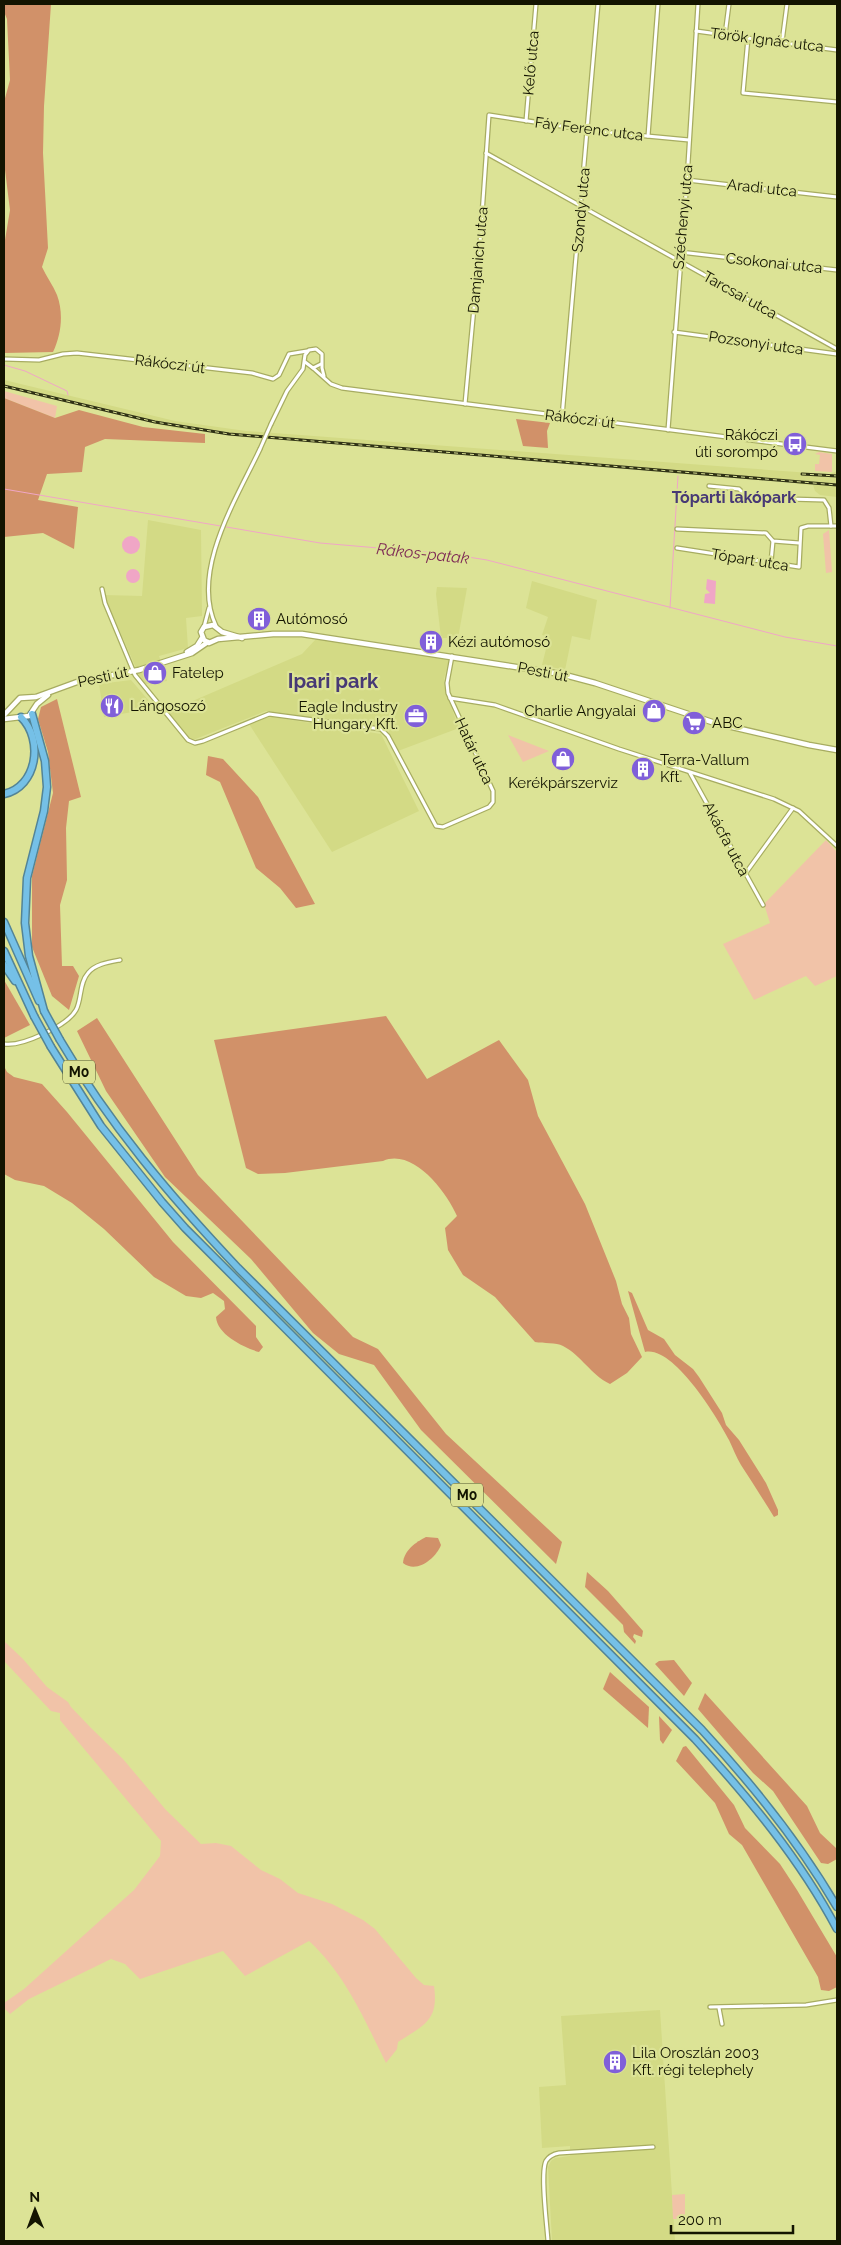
<svg xmlns="http://www.w3.org/2000/svg" width="841" height="2245" viewBox="0 0 841 2245" font-family="Raleway,sans-serif">
<style>
.built{fill:#d3da85}
.green{fill:#f1c3a8}
.forest{fill:#d19169}
.water{fill:#f0a6c6}
.lines{fill:none;stroke-linecap:round;stroke-linejoin:round}
.stream{stroke:#f0a6c6;stroke-width:1}
.street-casing{stroke:#a7ac61;stroke-width:5.5}
.secondary-casing{stroke:#a7ac61;stroke-width:7}
.highway-casing{stroke:#538496;stroke-width:9}
.street{stroke:#fff;stroke-width:3}
.secondary{stroke:#fff;stroke-width:4.5}
.highway{stroke:#75c0e7;stroke-width:6}
.rail-casing{stroke:#2f3115;stroke-width:3}
.rail{stroke:#dce396;stroke-width:1;stroke-dasharray:4;stroke-linecap:butt}
.street-bridge-casing{stroke:#a7ac61;stroke-width:5.5;stroke-linecap:butt}
.highway-bridge-casing{stroke:#538496;stroke-width:9;stroke-linecap:butt}
.street-bridge{stroke:#fff;stroke-width:3}
.highway-bridge{stroke:#75c0e7;stroke-width:6}
.labels{text-anchor:middle;stroke-width:4.5;stroke-linejoin:round;paint-order:stroke}
.shield{fill:#dce396;stroke:#4f522d;stroke-width:1}
.shield-label{font-size:14px;font-weight:bold;fill:#131400}
.street-label{font-size:15px;fill:#131400;stroke:#dce396}
.poi-label{font-size:15px;fill:#131400;stroke:#dce396;text-anchor:start}
.neighbourhood-label{font-size:16px;font-weight:bold;fill:#473975;stroke:#dce396}
.water-label{font-size:16px;font-style:italic;fill:#7e2a55;stroke:#dce396}
.district-label{font-size:20px;font-weight:bold;fill:#473975;stroke:#dce396}
</style>
<rect width="100%" height="100%" fill="#dce396"/>
<g class="built">
<path d="M 4,380 L 175,421 L 246,431 L 810,473 L 830,474 L 837,471 L 837,497 L 820,495 L 815,491 L 813,485 L 797,484 L 797,481 L 245,437 L 174,428 L 4,387 Z"/>
<path d="M 148,520 L 201,530 L 202,616 L 186,618 L 188,648 L 159,656 L 167,681 L 146,684 L 140,677 L 104,595 L 142,596 Z"/>
<path d="M 532,581 L 597,600 L 590,640 L 572,636 L 565,670 L 542,665 L 549,637 L 542,635 L 548,617 L 526,608 Z"/>
<path d="M 437,587 L 467,588 L 458,638 L 441,638 L 436,594 Z"/>
<path d="M 316,639 L 449,659 L 444,679 L 445,690 L 459,728 L 398,751 L 387,728 L 266,711 L 188,742 L 167,712 L 302,654 Z"/>
<path d="M 131,680 L 155,708 L 104,717 L 99,684 Z"/>
<path d="M 272,717 L 381,734 L 419,811 L 332,852 L 249,724 L 262,718 Z"/>
<path d="M 660,2010 L 675,2241 L 552,2241 L 548,2167 L 551,2161 L 555,2158 L 570,2156 L 570,2146 L 542,2148 L 539,2087 L 566,2085 L 561,2016 Z"/>
</g>
<g class="green">
<path d="M 4,391 L 57,406 L 55,418 L 4,398 Z"/>
<path d="M 819,452 L 832,454 L 832,472 L 815,471 L 815,464 L 819,464 L 820,455 L 815,454 Z"/>
<path d="M 829,530 L 832,572 L 826,573 L 823,534 Z"/>
<path d="M 508,735 L 549,751 L 523,762 Z"/>
<path d="M 826,840 L 837,852 L 837,976 L 815,986 L 806,976 L 754,1000 L 723,944 L 770,923 L 764,904 Z"/>
<path d="M 4,1641 L 23,1659 L 47,1687 L 68,1702 L 71,1707 L 91,1728 L 123,1759 L 166,1810 L 201,1844 L 216,1843 L 231,1846 L 261,1870 L 280,1879 L 298,1893 L 332,1904 L 363,1920 L 375,1929 L 416,1978 L 424,1985 L 434,1986 C 439,2021 424,2025 398,2042 L 397,2049 L 386,2063 C 364,2019 346,1975 309,1941 L 245,1976 L 223,1951 L 140,1979 L 125,1964 L 111,1959 L 29,1999 L 10,2014 L 4,2008 L 4,2003 L 24,1989 L 134,1890 L 160,1856 L 161,1841 L 60,1720 L 60,1713 L 51,1711 L 4,1661 Z"/>
<path d="M 685,2194 L 685,2219 L 673,2219 L 672,2195 Z"/>
</g>
<g class="forest">
<path d="M 4,4 L 51,4 L 44,106 L 43,153 L 48,248 L 42,267 C 46,276 53,285 57,295 C 64,314 61,335 53,352 L 4,353 L 4,246 L 10,210 L 4,162 L 4,102 L 10,80 L 7,19 L 4,12 Z"/>
<path d="M 4,398 L 55,418 L 79,410 L 143,427 L 205,434 L 205,443 L 105,439 L 85,447 L 82,472 L 47,474 L 38,500 L 78,507 L 74,549 L 43,533 L 4,537 Z"/>
<path d="M 516,419 L 550,423 L 547,431 L 548,448 L 523,446 Z"/>
<path d="M 57,699 L 81,797 L 69,801 L 66,828 L 67,880 L 60,905 L 62,966 L 73,966 L 79,976 L 69,1010 L 52,996 L 32,947 L 32,876 L 53,793 L 48,752 L 38,719 L 41,707 Z"/>
<path d="M 208,756 L 223,759 L 258,797 L 315,904 L 296,908 L 280,888 L 256,868 L 220,782 L 206,775 Z"/>
<path d="M 4,980 L 30,1025 L 4,1038 Z"/>
<path d="M 386,1016 L 427,1079 L 499,1040 L 528,1080 L 538,1116 L 585,1204 L 616,1281 L 622,1304 L 629,1318 L 631,1334 L 642,1357 L 627,1373 L 610,1384 C 590,1374 582,1356 563,1346 C 556,1342 544,1344 535,1342 L 495,1297 L 463,1275 L 448,1250 L 445,1228 L 457,1216 C 446,1191 413,1148 383,1161 L 285,1173 L 258,1174 L 246,1168 L 214,1040 Z"/>
<path d="M 97,1018 L 198,1175 L 353,1337 L 378,1349 L 446,1434 L 562,1542 L 556,1564 L 421,1430 L 374,1365 L 339,1354 L 313,1333 L 251,1259 L 165,1177 L 106,1091 L 77,1031 Z"/>
<path d="M 4,1066 L 7,1072 L 14,1077 L 42,1084 L 67,1112 L 173,1242 L 256,1326 L 256,1337 L 263,1347 L 259,1352 C 245,1348 217,1335 216,1317 L 225,1309 L 224,1301 L 213,1293 L 201,1298 L 186,1296 L 154,1277 L 104,1229 L 72,1203 L 44,1186 L 15,1180 L 4,1174 Z"/>
<path d="M 628,1291 L 632,1293 L 648,1330 L 664,1339 L 675,1355 L 693,1369 L 699,1377 L 722,1413 L 726,1425 L 739,1440 L 766,1483 L 778,1510 L 778,1515 L 774,1517 C 763,1499 752,1482 741,1465 C 736,1457 733,1448 729,1440 C 718,1418 673,1345 645,1352 Z"/>
<path d="M 426,1537 L 438,1538 L 441,1545 C 436,1558 417,1574 403,1563 C 404,1550 416,1542 426,1537 Z"/>
<path d="M 587,1572 L 608,1591 L 643,1631 L 642,1637 L 634,1634 L 633,1637 L 636,1641 L 635,1644 L 624,1632 L 623,1625 L 585,1587 Z"/>
<path d="M 674,1660 L 692,1683 L 684,1696 L 655,1664 L 659,1661 Z"/>
<path d="M 610,1672 L 649,1707 L 648,1728 L 603,1689 Z"/>
<path d="M 705,1693 L 807,1806 L 820,1833 L 836,1848 L 837,1859 L 828,1864 L 821,1863 L 773,1791 L 753,1773 L 698,1709 Z"/>
<path d="M 659,1716 L 672,1730 L 663,1744 L 660,1740 Z"/>
<path d="M 686,1746 L 734,1805 L 745,1828 L 780,1864 L 797,1890 L 837,1957 L 837,1987 L 829,1991 L 821,1990 L 818,1977 L 742,1845 L 729,1834 L 715,1803 L 676,1761 L 683,1747 Z"/>
</g>
<g class="water">
<circle cx="131" cy="545" r="9"/>
<circle cx="133" cy="576" r="7"/>
<path d="M 707,579 L 716,581 L 715,604 L 704,603 L 705,594 L 710,593 L 706,589 Z"/>
</g>
<g class="lines">
<g class="stream">
<path d="M 4,365 L 25,371 L 67,391 L 68,395"/>
<path d="M 4,489 L 320,543 L 449,554 L 487,560 L 785,637 L 837,646"/>
<path d="M 670,608 L 678,476"/>
</g>
<g class="street-casing">
<g id="street">
<path d="M 696,31 L 837,50"/>
<path d="M 725,35 L 729,4"/>
<path d="M 748,38 L 743,93 L 837,102"/>
<path d="M 782,42 L 787,4"/>
<path d="M 526,121 L 536,4"/>
<path d="M 648,136 L 658,4"/>
<path d="M 486,153 L 837,349"/>
<path d="M 687,180 L 837,197"/>
<path d="M 680,252 L 837,270"/>
<path d="M 674,332 L 837,354"/>
<path d="M 4,359 L 39,360 L 63,354 L 77,353 L 252,373 L 273,379 L 279,375 L 289,354 L 307,351"/>
<path d="M 305,362 L 313,368 L 321,364"/>
<path d="M 313,368 L 331,384 L 342,388 L 837,451"/>
<path d="M 465,404 L 480,243 L 489,115 L 594,131 L 689,140"/>
<path d="M 562,417 L 598,4"/>
<path d="M 271,424 L 287,391 L 303,369 L 305,355 L 309,350 L 316,349 L 322,354 L 322,368 L 324,376"/>
<path d="M 668,430 L 687,180 L 698,4"/>
<path d="M 709,486 L 739,489 L 748,498 L 824,500 L 829,508 L 831,526"/>
<path d="M 677,529 L 766,533 L 773,541 L 799,543"/>
<path d="M 677,548 L 799,567 L 801,528 L 808,526 L 837,526"/>
<path d="M 771,562 L 773,541"/>
<path d="M 102,589 L 105,603 L 135,675 L 188,740 L 195,743 L 203,741 L 269,714 L 381,729 L 388,736 L 436,826 L 443,827 L 489,807 L 493,802 L 493,791 L 448,693 L 447,683 L 452,656"/>
<path d="M 216,626 C 190,571 237,498 260,449"/>
<path d="M 204,627 L 209,608"/>
<path d="M 450,698 L 495,705 L 619,749 L 774,799 L 799,811 L 837,846"/>
<path d="M 690,773 L 763,905"/>
<path d="M 745,874 L 793,808"/>
<path d="M 4,1044 C 21,1047 67,1026 76,1010 C 82,999 79,983 88,973 C 95,964 109,962 120,960"/>
<path d="M 710,2007 L 806,2005 L 837,2000"/>
<path d="M 719,2008 L 722,2024"/>
<path d="M 548,2241 C 547,2225 540,2173 546,2161 C 549,2156 554,2154 559,2153 L 653,2147"/>
</g>
</g>
<g class="secondary-casing">
<g id="secondary">
<path d="M 242,638 L 222,632 L 213,625 L 204,627 L 201,632 L 204,640 L 209,643 L 218,639 L 273,634 L 302,634 L 561,674 L 595,683 L 715,723 L 809,745 L 837,750"/>
<path d="M 187,652 L 197,646 L 202,638"/>
<path d="M 4,715 L 20,698 L 36,697 L 77,682 L 139,670 L 192,653 L 208,642"/>
<path d="M 4,719 L 29,716 L 37,704 L 48,695"/>
</g>
</g>
<g class="highway-casing">
<g id="highway">
<path d="M 32,714 L 45,761 L 47,787 L 44,811 L 27,878 L 25,923 L 29,956 L 44,1011"/>
<path d="M 4,794 C 37,787 44,740 21,717"/>
<path d="M 4,922 L 39,1001"/>
<path d="M 4,951 L 34,1016"/>
<path d="M 4,965 L 15,981"/>
<path d="M 60,1040 C 109,1124 171,1197 238,1268 L 702,1730 C 753,1785 799,1842 837,1907"/>
<path d="M 51,1047 L 101,1126 L 162,1202 L 185,1228 L 695,1739 C 748,1797 800,1859 837,1929"/>
</g>
</g>
<use href="#street" class="street"/>
<use href="#secondary" class="secondary"/>
<use href="#highway" class="highway"/>
<g class="rail-casing">
<g id="rail">
<path d="M 4,386 L 155,422 L 229,434 L 837,485"/>
<path d="M 802,474 L 837,476"/>
</g>
</g>
<use href="#rail" class="rail"/>
<g class="street-bridge-casing">
<path id="street-bridge" d="M 260,449 L 271,424"/>
</g>
<g class="highway-bridge-casing">
<g id="highway-bridge">
<path d="M 44,1011 L 60,1040"/>
<path d="M 34,1016 L 51,1047"/>
</g>
</g>
<use href="#street-bridge" class="street-bridge"/>
<use href="#highway-bridge" class="highway-bridge"/>
</g>
<defs>
<g id="bus-disc" transform="scale(1.25)"><circle r="9.5" fill="#805fd9" stroke="#dce396"/><path d="M-5-6H5V4H4V6H2V4H-2V6H-4V4H-5ZM-3.5-4V0h7V-4ZM-3.5 1.2v1.5H-2V1.2ZM2 1.2v1.5H3.5V1.2Z" fill="#fff"/></g>
<g id="building-disc" transform="scale(1.25)"><circle r="9.5" fill="#805fd9" stroke="#dce396"/><path d="M-4-6H4V6H1V3H-1V6H-4ZM-2.5-4.3h1.7v1.8h-1.7ZM.8-4.3h1.7v1.8H.8ZM-2.5-1h1.7V.8h-1.7ZM.8-1h1.7V.8H.8Z" fill="#fff"/></g>
<g id="shop-disc" transform="scale(1.25)"><circle r="9.5" fill="#805fd9" stroke="#dce396"/><path d="M-5-2.5h2.3a2.7 3.5 0 0 1 5.4 0H5L5.5 6h-11ZM-1.5-2.5h3a1.5 2.3 0 0 0-3 0Z" fill="#fff"/></g>
<g id="restaurant-disc" transform="scale(1.25)"><circle r="9.5" fill="#805fd9" stroke="#dce396"/><path d="M-5-6h1v4h1v-4h1v4h1v-4h1v5L-1.5 .5V6h-2V.5L-5-1ZM5-6V6H3V1.5H1.5Q1.5-4 5-6Z" fill="#fff"/></g>
<g id="office-disc" transform="scale(1.25)"><circle r="9.5" fill="#805fd9" stroke="#dce396"/><path d="M-6-3h4V-5.5h4V-3h4V5H-6ZM-1-4.5V-3h2v-1.5ZM-6 0V1H6V0Z" fill="#fff"/></g>
<g id="supermarket-disc" transform="scale(1.25)"><circle r="9.5" fill="#805fd9" stroke="#dce396"/><path d="M-6-5.5h2.5l.6 2H6L4.5 2H-2.5L-4.4-4H-6ZM-1.5 3.2a1.3 1.3 0 1 0 .1 0ZM3 3.2a1.3 1.3 0 1 0 .1 0Z" fill="#fff"/></g>
</defs>
<g fill-rule="evenodd">
<use href="#bus-disc" x="795" y="444"/>
<use href="#building-disc" x="259" y="619"/>
<use href="#building-disc" x="431" y="642"/>
<use href="#shop-disc" x="155" y="673"/>
<use href="#restaurant-disc" x="112" y="706"/>
<use href="#shop-disc" x="654" y="711"/>
<use href="#office-disc" x="416" y="716"/>
<use href="#supermarket-disc" x="694" y="723"/>
<use href="#shop-disc" x="563" y="759"/>
<use href="#building-disc" x="643" y="769"/>
<use href="#building-disc" x="615" y="2062"/>
</g>
<g class="labels">
<g class="shield">
<rect x="63" y="1060.5" width="32" height="23" rx="4"/>
<rect x="451" y="1483.5" width="32" height="23" rx="4"/>
</g>
<g class="shield-label">
<text x="79" y="1077">M0</text>
<text x="467" y="1500">M0</text>
</g>
<g class="street-label">
<text transform="translate(767 40) rotate(7)" y="5">Török Ignác utca</text>
<text transform="translate(531 63) rotate(-85)" y="5">Kelő utca</text>
<text transform="translate(589 129) rotate(7)" y="5">Fáy Ferenc utca</text>
<text transform="translate(762 188) rotate(6)" y="5">Aradi utca</text>
<text transform="translate(581 210) rotate(-85)" y="5">Szondy utca</text>
<text transform="translate(683 217) rotate(-85)" y="5">Széchenyi utca</text>
<text transform="translate(478 260) rotate(-85)" y="5">Damjanich utca</text>
<text transform="translate(774 263) rotate(6)" y="5">Csokonai utca</text>
<text transform="translate(740 295) rotate(29)" y="5">Tarcsai utca</text>
<text transform="translate(756 343) rotate(8)" y="5">Pozsonyi utca</text>
<text transform="translate(170 364) rotate(7)" y="5">Rákóczi út</text>
<text transform="translate(580 419) rotate(7)" y="5">Rákóczi út</text>
<text transform="translate(750 560) rotate(9)" y="5">Tópart utca</text>
<text transform="translate(543 672) rotate(11)" y="5">Pesti út</text>
<text transform="translate(103 677) rotate(-12)" y="5">Pesti út</text>
<text transform="translate(474 751) rotate(65)" y="5">Határ utca</text>
<text transform="translate(726 839) rotate(62)" y="5">Akácfa utca</text>
</g>
<g class="poi-label">
<text x="778" y="440" text-anchor="end">Rákóczi<tspan x="778" dy="17">úti sorompó</tspan></text>
<text x="276" y="624">Autómosó</text>
<text x="448" y="647">Kézi autómosó</text>
<text x="172" y="678">Fatelep</text>
<text x="130" y="711">Lángosozó</text>
<text x="398" y="712" text-anchor="end">Eagle Industry<tspan x="398" dy="17">Hungary Kft.</tspan></text>
<text x="636" y="716" text-anchor="end">Charlie Angyalai</text>
<text x="712" y="728">ABC</text>
<text x="660" y="765">Terra-Vallum<tspan x="660" dy="17">Kft.</tspan></text>
<text x="563" y="788" text-anchor="middle">Kerékpárszerviz</text>
<text x="632" y="2058">Lila Oroszlán 2003<tspan x="632" dy="17">Kft. régi telephely</tspan></text>
</g>
<g class="neighbourhood-label">
<text x="734" y="503">Tóparti lakópark</text>
</g>
<g class="water-label">
<text transform="translate(423 553) rotate(6)" y="6">Rákos-patak</text>
</g>
<g class="district-label">
<text x="333" y="688">Ipari park</text>
</g>
</g>
<rect width="841" height="2245" fill="none" stroke="#131400" stroke-width="10"/>
<g transform="translate(35 2210) rotate(359)" stroke="#dce396" stroke-width="4" paint-order="stroke">
<path d="M0-4L9 19L0 12L-9 19Z" fill="#131400"/>
<text y="-8" font-size="14" font-weight="bold" text-anchor="middle" fill="#131400">N</text>
</g>
<path d="M671 2225v8h122v-8" fill="none" stroke="#131400" stroke-width="2.5"/>
<text x="678" y="2225" font-size="15" fill="#131400" stroke="#dce396" stroke-width="4" paint-order="stroke">200 m</text>
</svg>
